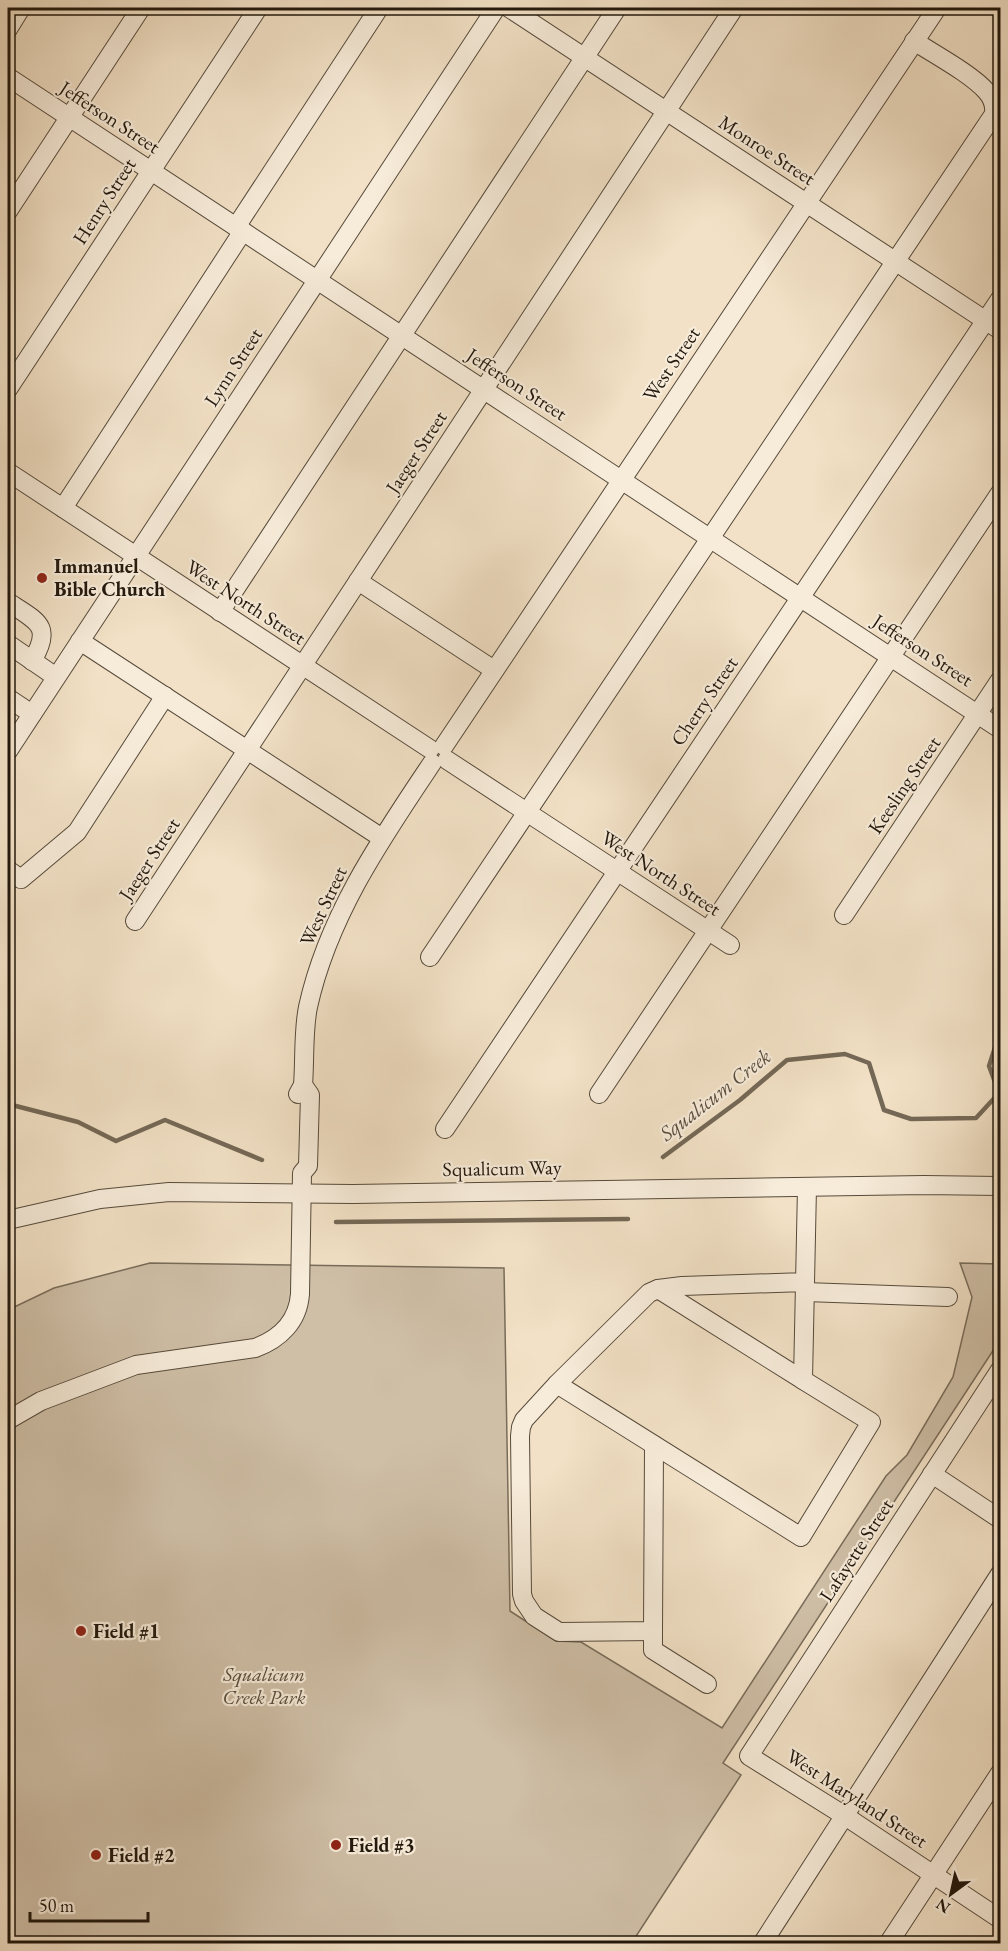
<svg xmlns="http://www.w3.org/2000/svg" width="1008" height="1951" viewBox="0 0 1008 1951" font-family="'EB Garamond',serif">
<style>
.green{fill:#cfbfa7;stroke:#786c5a;stroke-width:1.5}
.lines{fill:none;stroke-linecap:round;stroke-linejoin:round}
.stream{stroke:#746856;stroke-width:4.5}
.minor-casing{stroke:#564a3b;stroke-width:20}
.minor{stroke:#f7ecda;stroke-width:18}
.poi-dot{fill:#8f2418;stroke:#f7ecda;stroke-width:2}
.labels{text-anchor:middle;stroke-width:4.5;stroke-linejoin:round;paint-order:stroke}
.street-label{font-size:20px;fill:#22180d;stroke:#f7ecda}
.poi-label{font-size:20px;font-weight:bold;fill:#22180d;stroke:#f7ecda;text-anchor:start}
.park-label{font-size:20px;font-style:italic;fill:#564a3b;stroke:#f7ecda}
.water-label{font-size:21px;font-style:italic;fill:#594d3e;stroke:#f7ecda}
</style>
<rect width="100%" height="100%" fill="#f2e1c6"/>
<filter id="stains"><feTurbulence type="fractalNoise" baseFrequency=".00333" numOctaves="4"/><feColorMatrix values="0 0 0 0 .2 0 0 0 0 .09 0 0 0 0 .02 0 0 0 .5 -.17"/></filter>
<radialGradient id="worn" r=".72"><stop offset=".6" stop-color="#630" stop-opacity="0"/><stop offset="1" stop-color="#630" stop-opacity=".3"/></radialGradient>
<path class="green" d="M 150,1263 L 504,1268 L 510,1611 L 556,1641 L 581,1642 L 722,1728 L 886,1476 L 907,1455 L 953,1377 L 972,1297 L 960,1263 L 1000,1264 L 1000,1340 L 723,1763 L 741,1775 L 631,1944 L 8,1943 L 8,1310 L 54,1288 Z"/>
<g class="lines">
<g class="stream">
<path d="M 8,1108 L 12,1105 L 78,1122 L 116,1141 L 165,1120 L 262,1160"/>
<path d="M 663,1157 L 740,1100 L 787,1060 L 845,1054 L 869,1063 L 884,1110 L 911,1119 L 976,1118 L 999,1093 L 989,1066 L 1000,1032"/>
<path d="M 336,1222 L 628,1219"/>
</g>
<g class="minor-casing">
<g id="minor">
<path d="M 509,8 L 1000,330"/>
<path d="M 8,29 L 21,8"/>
<path d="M 8,77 L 1000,729"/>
<path d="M 8,211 L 141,8"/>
<path d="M 236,227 L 379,8"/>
<path d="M 8,389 L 258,8"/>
<path d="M 8,472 L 430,749"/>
<path d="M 63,508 L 243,231"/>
<path d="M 358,581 L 494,670"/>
<path d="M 8,602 C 36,621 54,625 32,661"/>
<path d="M 220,612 L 617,8"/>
<path d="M 80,641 L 382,838"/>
<path d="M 8,644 L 56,677"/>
<path d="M 8,698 L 32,714"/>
<path d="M 444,746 L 937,8"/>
<path d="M 8,751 L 496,8"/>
<path d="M 447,760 L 730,945"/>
<path d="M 8,870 L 21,879 L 77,832 L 165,696"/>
<path d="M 844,915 L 1000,680"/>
<path d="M 135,921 L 734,8"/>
<path d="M 430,957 L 994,114 C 995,106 993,99 987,92 C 973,75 934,54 914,41"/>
<path d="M 298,1094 L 303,1085 C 305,1060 303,1031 308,1007 C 328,916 381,839 432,763"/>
<path d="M 599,1094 L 1000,493"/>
<path d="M 445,1129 L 1000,299"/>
<path d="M 8,1220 L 100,1199 L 169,1192 L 353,1194 L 924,1185 L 1000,1186"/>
<path d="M 805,1282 L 682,1286 L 658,1289 L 649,1293 L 557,1384 L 801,1537 L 871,1422 L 803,1380 L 807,1187"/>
<path d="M 658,1289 L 803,1380"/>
<path d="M 805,1292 L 948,1297"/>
<path d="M 1000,1370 L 749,1756 L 845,1816 L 1000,1919"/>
<path d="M 557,1384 L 524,1420 L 521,1427 L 520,1436 L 522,1594 L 524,1601 L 534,1616 L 559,1632 L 653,1631 L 654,1445"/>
<path d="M 8,1420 L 41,1401 L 136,1365 L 255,1348 C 280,1339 298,1321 300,1294 L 302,1173 L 308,1166 L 310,1095 L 303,1085"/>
<path d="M 932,1474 L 1000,1519"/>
<path d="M 653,1631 L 653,1650 L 707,1684"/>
<path d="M 762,1944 L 1000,1574"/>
<path d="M 888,1944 L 1000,1773"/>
</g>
</g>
<use href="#minor" class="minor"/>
</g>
<g class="poi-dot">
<circle cx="42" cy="578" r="6"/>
<circle cx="81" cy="1631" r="6"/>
<circle cx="336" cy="1845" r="6"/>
<circle cx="96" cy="1855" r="6"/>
</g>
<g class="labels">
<g class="street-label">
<text transform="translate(110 117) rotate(33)" y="7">Jefferson Street</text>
<text transform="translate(767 150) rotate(33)" y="7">Monroe Street</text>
<text transform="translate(104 201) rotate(-57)" y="7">Henry Street</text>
<text transform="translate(671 364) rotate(-56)" y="7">West Street</text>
<text transform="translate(233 367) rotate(-57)" y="7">Lynn Street</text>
<text transform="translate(517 384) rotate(33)" y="7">Jefferson Street</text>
<text transform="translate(416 452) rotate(-57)" y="7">Jaeger Street</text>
<text transform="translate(246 602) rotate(33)" y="7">West North Street</text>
<text transform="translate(923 650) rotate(33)" y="7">Jefferson Street</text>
<text transform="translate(704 701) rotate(-56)" y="7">Cherry Street</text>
<text transform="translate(904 785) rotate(-56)" y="7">Keesling Street</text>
<text transform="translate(149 859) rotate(-57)" y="7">Jaeger Street</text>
<text transform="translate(661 873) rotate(33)" y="7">West North Street</text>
<text transform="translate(323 906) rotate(-65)" y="7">West Street</text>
<text transform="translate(502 1168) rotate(-1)" y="7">Squalicum Way</text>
<text transform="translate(856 1550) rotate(-57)" y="7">Lafayette Street</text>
<text transform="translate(857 1798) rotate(33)" y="7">West Maryland Street</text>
</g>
<g class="poi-label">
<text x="54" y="573">Immanuel<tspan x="54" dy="23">Bible Church</tspan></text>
<text x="93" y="1638">Field #1</text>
<text x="348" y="1852">Field #3</text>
<text x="108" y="1862">Field #2</text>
</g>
<g class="park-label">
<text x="264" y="1681">Squalicum<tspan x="264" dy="23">Creek Park</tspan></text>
</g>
<g class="water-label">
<text transform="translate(715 1095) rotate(-38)" y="7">Squalicum Creek</text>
</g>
</g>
<rect width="1008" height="1951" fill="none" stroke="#f2e1c6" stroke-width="30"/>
<rect x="9" y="9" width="990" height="1933" fill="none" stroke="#22180d" stroke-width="3"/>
<rect x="15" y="15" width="978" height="1921" fill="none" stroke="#22180d" stroke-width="1.5"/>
<g transform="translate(951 1894) rotate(213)" stroke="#f7ecda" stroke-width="4.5" paint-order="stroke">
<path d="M0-4.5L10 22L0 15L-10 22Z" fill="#22180d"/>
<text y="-9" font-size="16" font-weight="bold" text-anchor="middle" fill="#22180d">N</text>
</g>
<path d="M30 1912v9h118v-9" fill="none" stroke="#22180d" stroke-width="3"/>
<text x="39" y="1912" font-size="18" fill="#22180d" stroke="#f7ecda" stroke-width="4.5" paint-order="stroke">50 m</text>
<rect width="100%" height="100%" filter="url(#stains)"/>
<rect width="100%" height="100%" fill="url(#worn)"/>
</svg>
